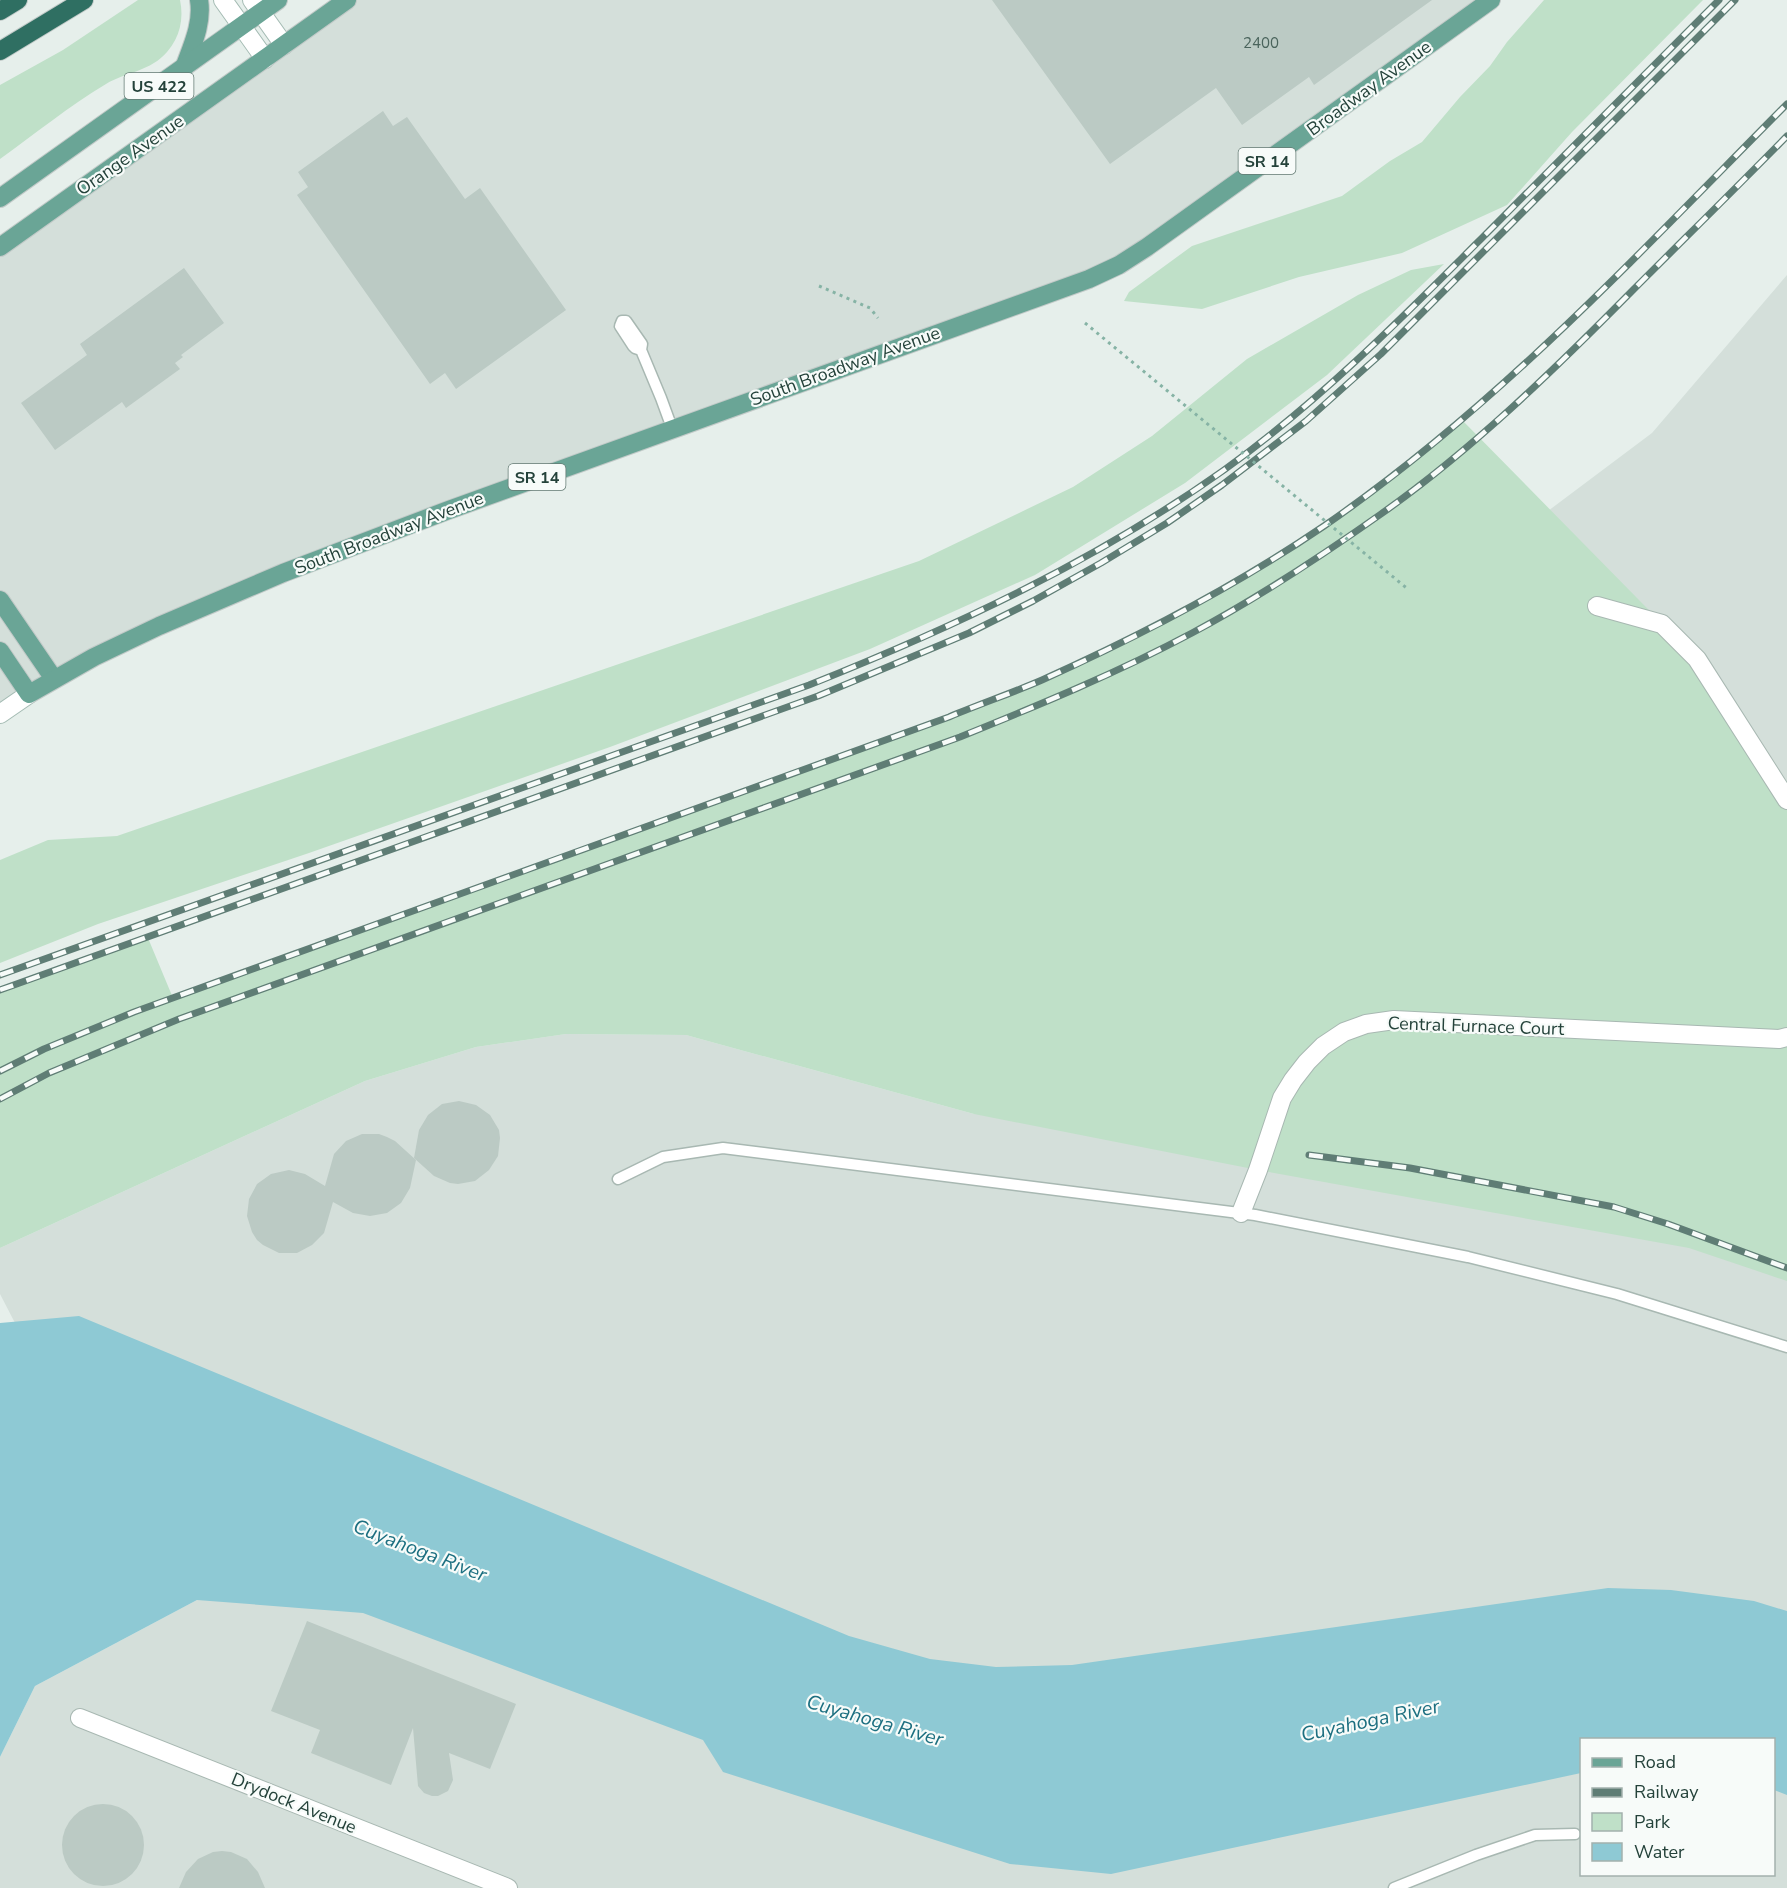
<svg xmlns="http://www.w3.org/2000/svg" width="1787" height="1888" viewBox="0 0 1787 1888" font-family="'Nunito Sans',sans-serif">
<style>
.built{fill:#d4dfda;fill-rule:evenodd}
.green{fill:#bfe0c8}
.water{fill:#8ec9d4}
.building{fill:#bbcac4}
.lines{fill:none;stroke-linecap:round;stroke-linejoin:round}
.lane-casing{stroke:#a8b8b2;stroke-width:13}
.street-casing{stroke:#a8b8b2;stroke-width:20}
.secondary-casing{stroke:#a4bbb3;stroke-width:20}
.primary-casing{stroke:#c2cac8;stroke-width:20}
.highway-casing{stroke:#c2cac8;stroke-width:20}
.path{stroke:#86b3a5;stroke-width:3;stroke-dasharray:3 4.5;stroke-linecap:butt}
.lane{stroke:#fff;stroke-width:10}
.street{stroke:#fff;stroke-width:18}
.secondary{stroke:#fff;stroke-width:18}
.primary{stroke:#6aa596;stroke-width:18}
.highway{stroke:#2f6f62;stroke-width:18}
.rail-casing{stroke:#5f7d75;stroke-width:7}
.rail{stroke:#f7fbf9;stroke-width:4.5;stroke-dasharray:14;stroke-linecap:butt}
.path-bridge{stroke:#86b3a5;stroke-width:3;stroke-dasharray:3 4.5;stroke-linecap:butt}
.labels{text-anchor:middle;stroke-width:4.5;stroke-linejoin:round;paint-order:stroke}
.number-label{font-size:15px;fill:#4a645c}
.shield{fill:#f7fbf9;stroke:#637a73;stroke-width:1.5}
.shield-label{font-size:16px;font-weight:bold;fill:#24423a}
.street-label{font-size:18px;fill:#24423a;stroke:#f7fbf9}
.water-label{font-size:20px;font-style:italic;fill:#1c6f80;stroke:#f7fbf9}
</style>
<rect width="100%" height="100%" fill="#e6efeb"/>
<g class="built">
<path d="M 347,0 L 1491,0 L 1119,265 L 219,600 L 0,714 L 0,247 Z"/>
<path d="M 1787,275 L 1787,1888 L 0,1888 L 0,1757 L 35,1686 L 197,1600 L 14,1321 L 0,1294 L 0,1248 L 365,1081 L 476,1047 L 566,1034 L 686,1035 L 974,1114 L 1236,745 L 1652,433 ZM 1582,1740 L 1774,1740 L 1774,1874 L 1582,1874 Z"/>
</g>
<g class="green">
<path d="M 138,0 L 180,0 C 184,19 180,37 167,52 C 151,71 126,72 106,84 C 69,106 35,134 0,159 L 0,85 L 63,50 Z"/>
<path d="M 1544,0 L 1703,0 L 1572,132 L 1507,205 L 1402,253 L 1299,277 L 1202,309 L 1124,301 L 1129,292 L 1192,246 L 1342,196 L 1390,161 L 1422,142 L 1460,97 L 1490,66 L 1507,42 Z"/>
<path d="M 1444,264 L 1327,375 L 1185,483 L 1035,575 L 870,649 L 610,747 L 309,853 L 98,924 L 0,963 L 0,860 L 48,840 L 117,836 L 919,561 L 1073,487 L 1152,436 L 1247,359 L 1358,295 L 1411,270 Z"/>
<path d="M 1462,420 L 1697,659 L 1787,800 L 1787,1281 L 1689,1248 L 1258,1170 L 974,1114 L 686,1035 L 566,1034 L 476,1047 L 365,1081 L 0,1248 L 0,991 L 148,938 L 173,998 L 949,717 C 1029,685 1109,652 1185,610 C 1284,556 1375,492 1462,420 Z"/>
</g>
<path class="water" d="M 79,1316 L 849,1636 L 930,1659 L 996,1667 L 1072,1665 L 1608,1588 L 1671,1590 L 1754,1601 L 1787,1611 L 1787,1795 L 1774,1790 L 1774,1740 L 1582,1740 L 1581,1773 L 1111,1874 L 1010,1864 L 723,1772 L 703,1740 L 363,1613 L 197,1600 L 35,1686 L 0,1757 L 0,1323 Z"/>
<g class="building">
<path d="M 992,0 L 1432,0 L 1314,85 L 1309,77 L 1242,125 L 1216,88 L 1110,164 Z"/>
<path d="M 383,111 L 393,126 L 407,117 L 465,199 L 480,188 L 566,310 L 456,389 L 445,373 L 430,384 L 297,195 L 308,187 L 298,172 Z"/>
<path d="M 184,268 L 224,323 L 181,355 L 183,357 L 175,363 L 180,369 L 126,408 L 122,402 L 55,450 L 21,403 L 87,355 L 80,344 Z"/>
<path d="M 459,1101 L 476,1105 L 490,1115 L 499,1130 L 500,1138 L 498,1156 L 489,1170 L 475,1181 L 458,1184 L 450,1183 L 434,1176 L 414,1158 L 419,1130 L 428,1115 L 442,1104 Z"/>
<path d="M 362,1134 L 379,1134 L 387,1137 L 395,1141 L 416,1160 L 410,1188 L 401,1203 L 387,1213 L 370,1216 L 353,1213 L 333,1202 L 324,1233 L 312,1245 L 297,1253 L 279,1253 L 263,1245 L 257,1240 L 252,1232 L 247,1216 L 249,1199 L 257,1184 L 271,1174 L 289,1170 L 305,1174 L 325,1186 L 334,1154 L 346,1141 Z"/>
<path d="M 307,1621 L 516,1704 L 490,1769 L 449,1753 L 453,1780 L 448,1791 L 438,1796 L 432,1796 L 424,1793 L 418,1786 L 413,1728 L 391,1785 L 311,1753 L 320,1730 L 271,1711 Z"/>
<circle cx="103" cy="1845" r="41"/>
<path d="M 222,1851 L 231,1852 L 247,1859 L 258,1872 L 265,1888 L 179,1888 L 186,1872 L 198,1859 L 213,1852 Z"/>
</g>
<g class="lines">
<g class="lane-casing">
<g id="lane">
<path d="M 641,350 L 635,348 L 633,346 L 620,326 L 622,321 L 626,321 L 642,344 L 641,350 L 661,398 L 672,428"/>
<path d="M 618,1179 L 663,1157 L 723,1148 L 1255,1215 L 1468,1257 L 1617,1294 L 1787,1347"/>
<path d="M 1394,1888 L 1476,1855 L 1535,1835 L 1575,1834"/>
</g>
</g>
<g class="street-casing">
<g id="street">
<path d="M 1597,606 L 1662,624 L 1697,659 L 1787,800"/>
<path d="M 1241,1213 L 1258,1170 L 1282,1098 L 1293,1080 L 1307,1062 L 1323,1046 L 1344,1032 L 1366,1024 L 1394,1020 L 1779,1039 L 1787,1037"/>
<path d="M 80,1718 L 508,1888"/>
</g>
</g>
<g class="secondary-casing">
<g id="secondary">
<path d="M 223,0 L 265,59"/>
<path d="M 252,0 L 284,45"/>
<path d="M 0,714 L 29,694"/>
</g>
</g>
<g class="primary-casing">
<g id="primary">
<path d="M 184,68 C 192,46 203,23 199,0"/>
<path d="M 0,198 L 278,0"/>
<path d="M 0,247 L 347,0"/>
<path d="M 0,600 L 54,679"/>
<path d="M 0,651 L 29,694 L 94,657 L 159,626 L 283,573 L 446,511 L 1089,279 L 1119,265 L 1147,247 L 1491,0"/>
</g>
</g>
<g class="highway-casing">
<g id="highway">
<path d="M 0,11 L 18,0"/>
<path d="M 0,51 L 84,0"/>
</g>
</g>
<path class="path" d="M 819,286 L 870,308 L 878,318"/>
<use href="#lane" class="lane"/>
<use href="#street" class="street"/>
<use href="#secondary" class="secondary"/>
<use href="#primary" class="primary"/>
<use href="#highway" class="highway"/>
<g class="rail-casing">
<g id="rail">
<path d="M 0,975 L 809,685 C 954,627 1096,561 1224,470 C 1320,401 1403,317 1486,234 C 1564,156 1641,78 1719,0"/>
<path d="M 0,990 L 818,696 L 969,633 L 1033,601 L 1101,563 L 1167,523 L 1222,485 L 1306,421 L 1381,354 L 1735,0"/>
<path d="M 0,1071 L 44,1049 L 134,1012 L 949,717 C 980,704 1012,693 1042,680 C 1140,636 1236,586 1324,526 C 1497,407 1640,252 1787,104"/>
<path d="M 0,1099 L 49,1073 L 179,1019 L 960,737 C 1039,705 1117,673 1192,633 C 1258,598 1320,557 1381,514 C 1473,449 1554,370 1633,290 C 1684,239 1736,188 1787,136"/>
<path d="M 1309,1155 L 1410,1168 L 1614,1207 L 1668,1224 L 1787,1268"/>
</g>
</g>
<use href="#rail" class="rail"/>
<path class="path-bridge" d="M 1085,323 L 1409,590"/>
</g>
<g class="labels">
<g class="number-label">
<text x="1261" y="48">2400</text>
</g>
<g class="shield">
<rect x="124.5" y="73" width="69" height="26" rx="4.5"/>
<rect x="1238.5" y="148" width="57" height="26" rx="4.5"/>
<rect x="508.5" y="464" width="57" height="26" rx="4.5"/>
</g>
<g class="shield-label">
<text x="159" y="92">US 422</text>
<text x="1267" y="167">SR 14</text>
<text x="537" y="483">SR 14</text>
</g>
<g class="street-label">
<text transform="translate(1369 88) rotate(-36)" y="6">Broadway Avenue</text>
<text transform="translate(130 155) rotate(-35)" y="6">Orange Avenue</text>
<text transform="translate(845 366) rotate(-20)" y="6">South Broadway Avenue</text>
<text transform="translate(389 533) rotate(-21)" y="6">South Broadway Avenue</text>
<text transform="translate(1476 1026) rotate(2)" y="6">Central Furnace Court</text>
<text transform="translate(294 1803) rotate(22)" y="6">Drydock Avenue</text>
</g>
<g class="water-label">
<text transform="translate(420 1550) rotate(21)" y="7">Cuyahoga River</text>
<text transform="translate(875 1720) rotate(16)" y="7">Cuyahoga River</text>
<text transform="translate(1370 1720) rotate(-12)" y="7">Cuyahoga River</text>
</g>
</g>
<rect x="1580" y="1738" width="195" height="138" fill="#f7fbf9" stroke="#a3b1ad" stroke-width="1.5"/>
<rect x="1592" y="1758" width="30" height="9" fill="#6aa596" stroke="#a3b1ad" stroke-width="1.5"/>
<text x="1634" y="1768" font-size="18" fill="#24423a">Road</text>
<rect x="1592" y="1788" width="30" height="9" fill="#5f7d75" stroke="#a3b1ad" stroke-width="1.5"/>
<text x="1634" y="1798" font-size="18" fill="#24423a">Railway</text>
<rect x="1592" y="1813" width="30" height="18" fill="#bfe0c8" stroke="#a3b1ad" stroke-width="1.5"/>
<text x="1634" y="1828" font-size="18" fill="#24423a">Park</text>
<rect x="1592" y="1843" width="30" height="18" fill="#8ec9d4" stroke="#a3b1ad" stroke-width="1.5"/>
<text x="1634" y="1858" font-size="18" fill="#24423a">Water</text>
</svg>
